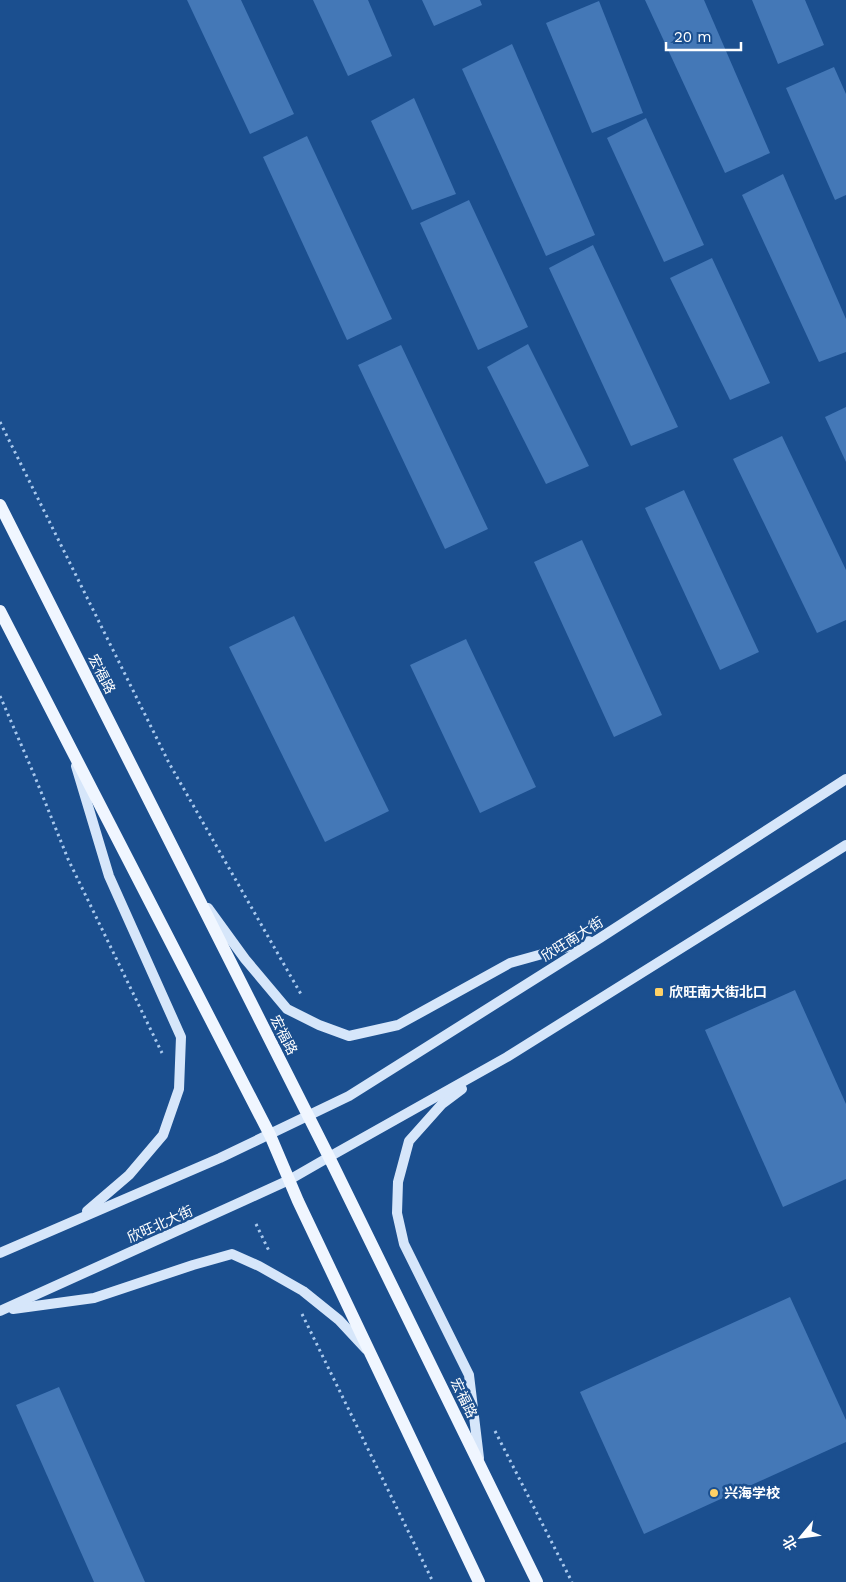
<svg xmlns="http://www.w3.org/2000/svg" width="846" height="1582" viewBox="0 0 846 1582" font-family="'Work Sans','Noto Sans SC',sans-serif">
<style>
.building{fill:#4478b7}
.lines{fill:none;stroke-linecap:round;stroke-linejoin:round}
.path{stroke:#a9c9ee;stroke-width:3;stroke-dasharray:2.5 4;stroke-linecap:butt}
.secondary{stroke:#d6e6fa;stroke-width:10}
.primary{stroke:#f0f6ff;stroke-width:12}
.poi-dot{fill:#ffd166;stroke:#1b4f8f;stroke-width:2}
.labels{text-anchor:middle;stroke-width:5;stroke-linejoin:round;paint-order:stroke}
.street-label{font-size:14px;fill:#fff;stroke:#1b4f8f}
.poi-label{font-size:14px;font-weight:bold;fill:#fff;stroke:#1b4f8f;text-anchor:start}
</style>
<rect width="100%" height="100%" fill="#1b4f8f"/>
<g class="building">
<path d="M 187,0 L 241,0 L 294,114 L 250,134 Z"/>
<path d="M 313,0 L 368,0 L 392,56 L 348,76 Z"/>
<path d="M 422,0 L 480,0 L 482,5 L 434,26 Z"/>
<path d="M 645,0 L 704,0 L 770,153 L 725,173 Z"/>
<path d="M 752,0 L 805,0 L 824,45 L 778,64 Z"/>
<path d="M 599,1 L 643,113 L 592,133 L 546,23 Z"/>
<path d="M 512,44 L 595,235 L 546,256 L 462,69 Z"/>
<path d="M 834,67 L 846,94 L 846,195 L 835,200 L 786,88 Z"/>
<path d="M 414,98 L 456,194 L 412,210 L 371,121 Z"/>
<path d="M 646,118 L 704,245 L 664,262 L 607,138 Z"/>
<path d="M 307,136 L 392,319 L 347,340 L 263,157 Z"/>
<path d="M 783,174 L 846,319 L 846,352 L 819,362 L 742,195 Z"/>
<path d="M 469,200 L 528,327 L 478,350 L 420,223 Z"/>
<path d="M 593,245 L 678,427 L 631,446 L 549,268 Z"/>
<path d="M 712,258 L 770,383 L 730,400 L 670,278 Z"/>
<path d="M 528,344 L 589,466 L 546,484 L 487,367 Z"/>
<path d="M 401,345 L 488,529 L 445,549 L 358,365 Z"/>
<path d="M 846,407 L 846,462 L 825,417 Z"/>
<path d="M 782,436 L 846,570 L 846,620 L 817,633 L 733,459 Z"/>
<path d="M 684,490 L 759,652 L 720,670 L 645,508 Z"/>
<path d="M 582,540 L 662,715 L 614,737 L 534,562 Z"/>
<path d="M 294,616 L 389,811 L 325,842 L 229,647 Z"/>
<path d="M 466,639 L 536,787 L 480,813 L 410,665 Z"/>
<path d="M 795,990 L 846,1104 L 846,1179 L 783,1207 L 705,1030 Z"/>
<path d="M 790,1297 L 846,1420 L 846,1442 L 644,1534 L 580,1392 Z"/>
<path d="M 59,1387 L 145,1582 L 94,1582 L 16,1405 Z"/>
</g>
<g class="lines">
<g class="path">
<path d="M 0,422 L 169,763 L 302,996"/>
<path d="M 0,696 L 33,772 L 68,859 L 162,1053"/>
<path d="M 256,1224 L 269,1251"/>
<path d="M 302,1314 L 433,1582"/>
<path d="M 495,1431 L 572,1582"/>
</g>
<g class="secondary">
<path d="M 76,766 L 109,876 L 181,1037 L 179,1089 L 163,1135 L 129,1175 L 87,1211"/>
<path d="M 208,908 L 245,959 L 287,1009 L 319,1025 L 349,1036 L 398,1025 L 510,963 L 589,941"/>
<path d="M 462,1089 L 442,1104 L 409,1141 L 398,1182 L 397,1213 L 404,1244 L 469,1375 L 479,1458"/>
<path d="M 0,1253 L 220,1158 L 349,1096 L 600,938 L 846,779"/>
<path d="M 13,1309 L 94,1298 L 193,1265 L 232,1254 L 259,1266 L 303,1291 L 339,1320 L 366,1349"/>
<path d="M 0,1311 L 243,1201 L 289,1180 L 329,1157 L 507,1057 L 846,845"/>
</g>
<g class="primary">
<path d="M 0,505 L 329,1157 L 537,1582"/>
<path d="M 0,611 L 270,1135 L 298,1201 L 479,1582"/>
</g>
</g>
<g class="poi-dot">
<rect x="654" y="987" width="10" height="10" rx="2.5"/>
<circle cx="714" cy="1493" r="5"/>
</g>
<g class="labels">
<g class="street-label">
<text transform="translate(102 674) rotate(63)" y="5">宏福路</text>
<text transform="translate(572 939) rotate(-32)" y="5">欣旺南大街</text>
<text transform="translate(284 1035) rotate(63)" y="5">宏福路</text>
<text transform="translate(160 1224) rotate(-24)" y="5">欣旺北大街</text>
<text transform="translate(464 1398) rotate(64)" y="5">宏福路</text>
</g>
<g class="poi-label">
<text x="669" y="997">欣旺南大街北口</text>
<text x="724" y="1498">兴海学校</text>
</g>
</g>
<g transform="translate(801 1537) rotate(241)" stroke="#1b4f8f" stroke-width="4" paint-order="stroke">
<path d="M0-4L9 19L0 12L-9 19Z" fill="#ffffff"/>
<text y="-8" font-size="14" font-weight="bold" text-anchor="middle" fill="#ffffff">北</text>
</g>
<path d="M666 42v8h75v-8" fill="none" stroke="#ffffff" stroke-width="2.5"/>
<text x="674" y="42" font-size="15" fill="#ffffff" stroke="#1b4f8f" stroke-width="4" paint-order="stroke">20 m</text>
</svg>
